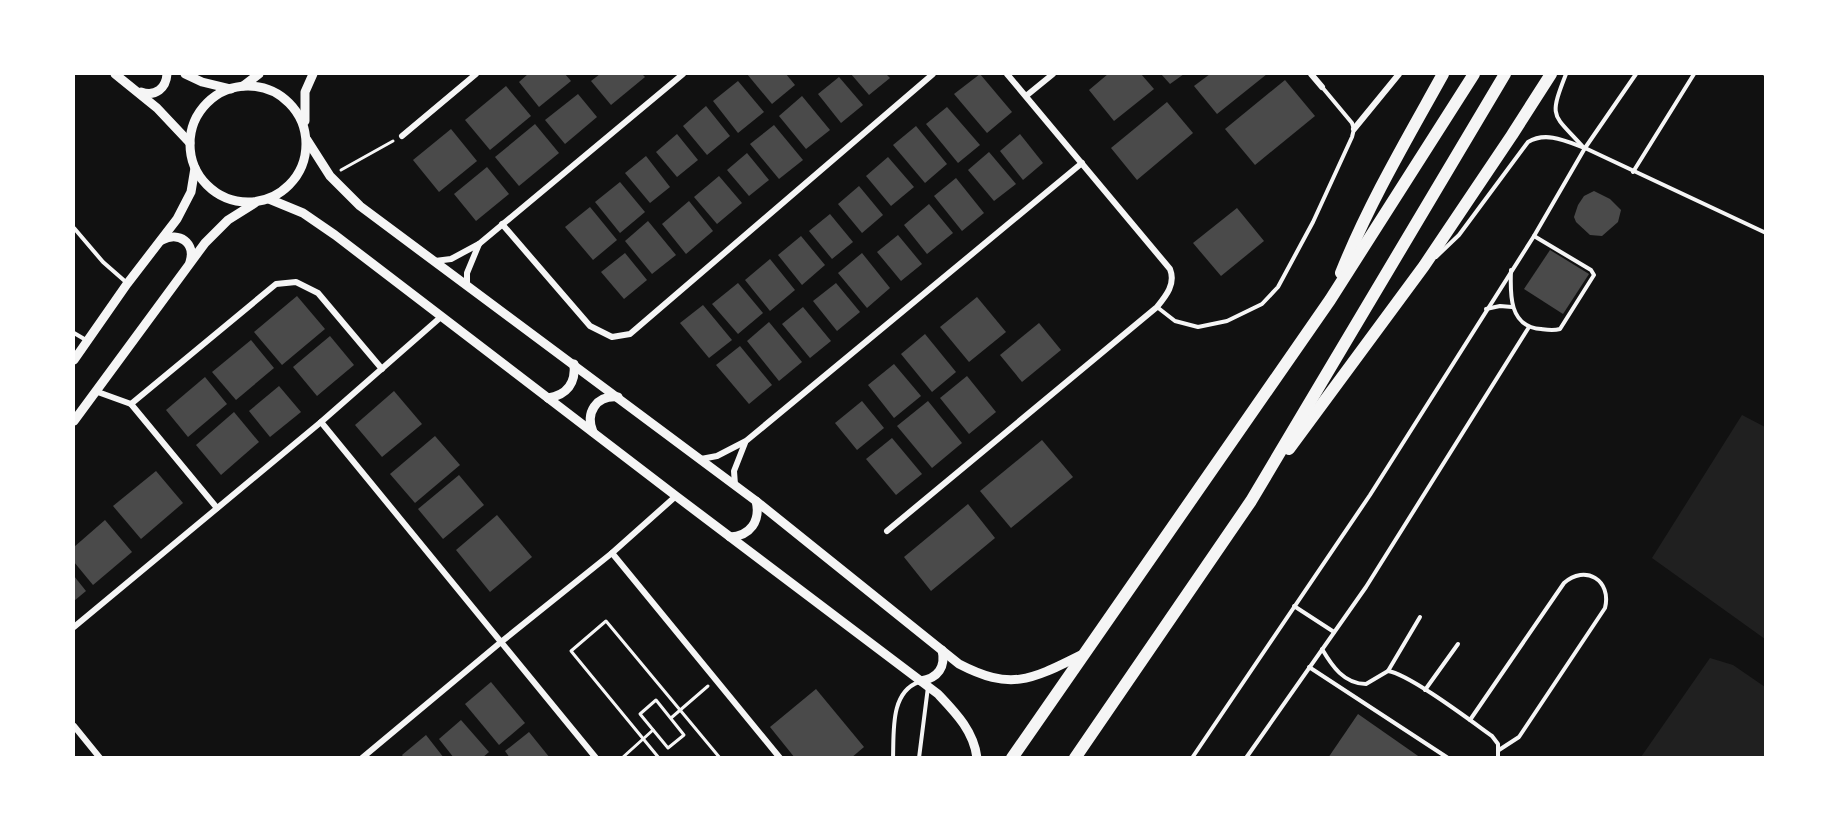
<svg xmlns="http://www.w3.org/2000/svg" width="1839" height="831" viewBox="0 0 1839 831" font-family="Rubik,sans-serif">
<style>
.green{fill:#202020}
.building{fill:#4a4a4a}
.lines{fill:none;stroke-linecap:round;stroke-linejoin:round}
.path{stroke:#f5f5f5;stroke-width:3}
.service{stroke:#f5f5f5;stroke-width:4}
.minor{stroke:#f5f5f5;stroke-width:6}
.tertiary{stroke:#f5f5f5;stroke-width:9}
.primary{stroke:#f5f5f5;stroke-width:12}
</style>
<rect width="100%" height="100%" fill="#111"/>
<g class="green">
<path d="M 1742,415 L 1765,427 L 1765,639 L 1652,558 Z"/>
<path d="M 1710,658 L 1733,665 L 1765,687 L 1765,757 L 1641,757 Z"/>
</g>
<g class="building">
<path d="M 528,74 L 565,74 L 571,81 L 539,107 L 519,82 Z"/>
<path d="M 600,74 L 642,74 L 645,77 L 611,105 L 591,81 Z"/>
<path d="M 747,74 L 786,74 L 795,85 L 772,104 Z"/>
<path d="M 851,74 L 886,74 L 890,78 L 869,95 Z"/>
<path d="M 980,74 L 1012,112 L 987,133 L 954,94 Z"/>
<path d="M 1108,74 L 1141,74 L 1154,89 L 1114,121 L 1089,90 Z"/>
<path d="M 1161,74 L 1184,74 L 1170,84 Z"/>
<path d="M 1210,74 L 1267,74 L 1217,114 L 1194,86 Z"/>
<path d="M 839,77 L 863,105 L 841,123 L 818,94 Z"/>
<path d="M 1285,80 L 1315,116 L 1255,165 L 1225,129 Z"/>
<path d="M 738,81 L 764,112 L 738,133 L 713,101 Z"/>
<path d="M 506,86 L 531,116 L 490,150 L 465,120 Z"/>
<path d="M 578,94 L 597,117 L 565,144 L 545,120 Z"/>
<path d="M 802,96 L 830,130 L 806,149 L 779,116 Z"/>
<path d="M 1167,102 L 1193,133 L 1137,180 L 1111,148 Z"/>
<path d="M 706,106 L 730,136 L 707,155 L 683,126 Z"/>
<path d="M 947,107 L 980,145 L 958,163 L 926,124 Z"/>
<path d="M 535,124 L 559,153 L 519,186 L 495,157 Z"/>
<path d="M 774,125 L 803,160 L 779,179 L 750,144 Z"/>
<path d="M 916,126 L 947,164 L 925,183 L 893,145 Z"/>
<path d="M 451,129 L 477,161 L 439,192 L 413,160 Z"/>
<path d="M 677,134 L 698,160 L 677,177 L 656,152 Z"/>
<path d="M 1020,134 L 1043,163 L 1023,180 L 1000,151 Z"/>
<path d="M 989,152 L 1016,184 L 994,201 L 968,170 Z"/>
<path d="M 747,153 L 769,180 L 749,196 L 727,170 Z"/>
<path d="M 646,156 L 670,187 L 650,203 L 625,173 Z"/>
<path d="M 888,157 L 914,187 L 891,206 L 866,176 Z"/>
<path d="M 487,167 L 509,194 L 476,221 L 454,194 Z"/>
<path d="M 719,176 L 742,203 L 717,224 L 694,197 Z"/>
<path d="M 956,178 L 984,213 L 962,231 L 934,196 Z"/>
<path d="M 620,182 L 645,212 L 620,233 L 595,202 Z"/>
<path d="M 859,186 L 883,215 L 862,233 L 838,204 Z"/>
<path d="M 1594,191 L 1610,199 L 1621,210 L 1618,222 L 1602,236 L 1590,235 L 1576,222 L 1574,217 L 1578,205 L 1584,196 Z"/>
<path d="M 689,201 L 713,231 L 686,254 L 662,224 Z"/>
<path d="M 929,204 L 953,233 L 927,254 L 904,225 Z"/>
<path d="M 590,207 L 617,240 L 593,260 L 565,227 Z"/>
<path d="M 1237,208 L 1264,241 L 1221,276 L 1193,243 Z"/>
<path d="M 830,214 L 853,242 L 832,259 L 809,231 Z"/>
<path d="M 648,221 L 676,255 L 652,274 L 625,241 Z"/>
<path d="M 898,235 L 922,264 L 901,281 L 877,252 Z"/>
<path d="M 801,236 L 825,265 L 802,285 L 778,255 Z"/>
<path d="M 1550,250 L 1589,274 L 1563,314 L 1524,289 Z"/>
<path d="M 625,253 L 647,280 L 624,299 L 601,272 Z"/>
<path d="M 862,253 L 890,288 L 867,308 L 838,273 Z"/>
<path d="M 770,259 L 795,290 L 770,311 L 745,280 Z"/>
<path d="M 738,283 L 763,313 L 738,334 L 712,304 Z"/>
<path d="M 836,283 L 860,312 L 837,331 L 813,301 Z"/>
<path d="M 297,296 L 325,329 L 282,365 L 254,332 Z"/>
<path d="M 977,297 L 1006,332 L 969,362 L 940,327 Z"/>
<path d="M 703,305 L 732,340 L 709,358 L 680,323 Z"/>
<path d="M 803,307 L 831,341 L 810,358 L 782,324 Z"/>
<path d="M 769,322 L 802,362 L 779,381 L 747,341 Z"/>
<path d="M 1039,323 L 1061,350 L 1022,382 L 1000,355 Z"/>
<path d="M 925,334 L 956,372 L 932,392 L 901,354 Z"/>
<path d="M 330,336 L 354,365 L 317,396 L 293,367 Z"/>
<path d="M 251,340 L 274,368 L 236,400 L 212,372 Z"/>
<path d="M 740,346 L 772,385 L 749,404 L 716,365 Z"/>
<path d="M 894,364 L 921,396 L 894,418 L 868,385 Z"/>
<path d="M 967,376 L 996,412 L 969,434 L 940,398 Z"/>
<path d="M 205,377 L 227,404 L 188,437 L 166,410 Z"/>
<path d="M 279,386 L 301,412 L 270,437 L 249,411 Z"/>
<path d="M 394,391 L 422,424 L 382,457 L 355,425 Z"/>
<path d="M 862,401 L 884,428 L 857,450 L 835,423 Z"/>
<path d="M 928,401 L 962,443 L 932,468 L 897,426 Z"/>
<path d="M 234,412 L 259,442 L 221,475 L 196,445 Z"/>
<path d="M 435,436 L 460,465 L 415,503 L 390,474 Z"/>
<path d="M 892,438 L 922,474 L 896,495 L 866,459 Z"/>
<path d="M 1042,440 L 1073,477 L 1011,528 L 980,491 Z"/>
<path d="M 156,471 L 183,503 L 141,539 L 113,506 Z"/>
<path d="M 459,475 L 484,505 L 443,539 L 418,509 Z"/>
<path d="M 968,504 L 995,538 L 931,591 L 904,557 Z"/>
<path d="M 497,515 L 532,557 L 490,592 L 456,550 Z"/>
<path d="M 105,520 L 132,552 L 93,585 L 74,562 L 74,547 Z"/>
<path d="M 74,576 L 86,591 L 74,601 Z"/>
<path d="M 491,682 L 525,723 L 499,745 L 465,704 Z"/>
<path d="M 816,689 L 864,747 L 851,758 L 795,758 L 770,727 Z"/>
<path d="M 1358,714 L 1421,758 L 1328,758 Z"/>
<path d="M 461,720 L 489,752 L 482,758 L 454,758 L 439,739 Z"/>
<path d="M 529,732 L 550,758 L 510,758 L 505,751 Z"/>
<path d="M 426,735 L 444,758 L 404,758 L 402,755 Z"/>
</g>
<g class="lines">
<g class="path">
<path d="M 341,170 L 393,141"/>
<path d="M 656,700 L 684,735 L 668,748 L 640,714 Z"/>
<path d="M 671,718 L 708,686"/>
<path d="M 622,758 L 653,730"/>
<path d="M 659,758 L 571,651 L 606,621 L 720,758"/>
</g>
<g class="service">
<path d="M 1566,74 C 1548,120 1553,113 1584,148"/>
<path d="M 1765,74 L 1766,74"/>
<path d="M 1633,172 L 1694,74"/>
<path d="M 74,228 L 103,262 L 127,283"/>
<path d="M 1436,257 L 1459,235 L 1528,142 C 1546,131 1566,141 1585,148 L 1766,233"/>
<path d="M 1511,270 C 1510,294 1509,327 1541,329 C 1548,330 1553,331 1560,329 L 1594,275 L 1591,270 L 1534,236"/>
<path d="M 1157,307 L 1175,321 L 1198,327 L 1227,321 L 1262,304 L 1278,287 L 1313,222 L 1352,137 L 1354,129 L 1352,123 L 1322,87"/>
<path d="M 1486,309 L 1500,306 L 1512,307"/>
<path d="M 74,333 L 86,340"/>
<path d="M 1294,606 L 1334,632"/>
<path d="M 1322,649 C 1332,666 1344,684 1366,684 L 1388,671 L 1420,617"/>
<path d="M 1309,667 L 1448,758"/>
<path d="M 1388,671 C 1409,674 1471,721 1492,736 L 1498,744 L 1498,758"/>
<path d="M 1425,690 L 1458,644"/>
<path d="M 1470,720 L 1564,583 C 1585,564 1612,580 1605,608 L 1519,737 L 1499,750"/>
<path d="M 893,758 C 894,732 890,692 919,682"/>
<path d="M 919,758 L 928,687"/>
<path d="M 1192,758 L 1370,495 L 1534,236 L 1585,148 L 1636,74"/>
<path d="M 1246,758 L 1366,587 L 1529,327"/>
</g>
<g class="minor">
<path d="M 1311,74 L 1322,87"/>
<path d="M 1026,96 L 1053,74"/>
<path d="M 1354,129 L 1399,74"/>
<path d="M 402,136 L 476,74"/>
<path d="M 502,224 L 590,326 L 612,337 L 630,334 L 933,74"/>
<path d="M 435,261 L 451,259 L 479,244 L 683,74"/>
<path d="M 467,285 L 467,273 L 479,244"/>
<path d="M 95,391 L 131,404 L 217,508"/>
<path d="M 131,404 L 276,284 L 296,282 L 318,293 L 382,369"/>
<path d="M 321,422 L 596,758"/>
<path d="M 701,459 L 717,456 L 746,441 L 1082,163"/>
<path d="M 735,485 L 734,471 L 745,443"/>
<path d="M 887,531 L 1157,307 C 1166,296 1176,284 1170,269 L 1007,74"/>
<path d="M 612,553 L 780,758"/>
<path d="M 74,627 L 321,422 L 442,316"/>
<path d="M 74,726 L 100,758"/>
<path d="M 362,758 L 501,642 L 612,553 L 676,496"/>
</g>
<g class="tertiary">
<path d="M 115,74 L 157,108 L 190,143"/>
<path d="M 185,74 L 202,82 L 231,89"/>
<circle cx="248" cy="144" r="58"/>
<path d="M 243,86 L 259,74"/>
<path d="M 141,92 C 156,97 166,88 167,74"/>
<path d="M 305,121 L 305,92 L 313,74"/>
<path d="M 307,140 L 330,176 L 360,206 L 756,501 L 959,664 C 1011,691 1031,680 1081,655"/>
<path d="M 269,199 L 303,213 L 335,235 L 676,496 L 938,694 C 955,712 974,731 977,758"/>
<path d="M 162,240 C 179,231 196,243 190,262"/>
<path d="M 74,360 L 127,284 L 177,219 L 191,192 L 195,168"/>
<path d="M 548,398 C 567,395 576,383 574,364"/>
<path d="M 74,421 L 205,243 L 228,220 L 255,203"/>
<path d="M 593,432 C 585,413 596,395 618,397"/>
<path d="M 730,537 C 750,536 761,521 756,501"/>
<path d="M 921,681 C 938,678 946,667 942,650"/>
</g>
<g class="primary">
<path d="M 1341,273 C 1369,203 1407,139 1443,74"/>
<path d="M 1289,449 L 1424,266 L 1512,135 L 1551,74"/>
<path d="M 1012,758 L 1330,300 L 1474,74"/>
<path d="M 1075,758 L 1251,501 L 1505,74"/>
</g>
</g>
<rect width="1839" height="831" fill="none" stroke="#ffffff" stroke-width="150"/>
</svg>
